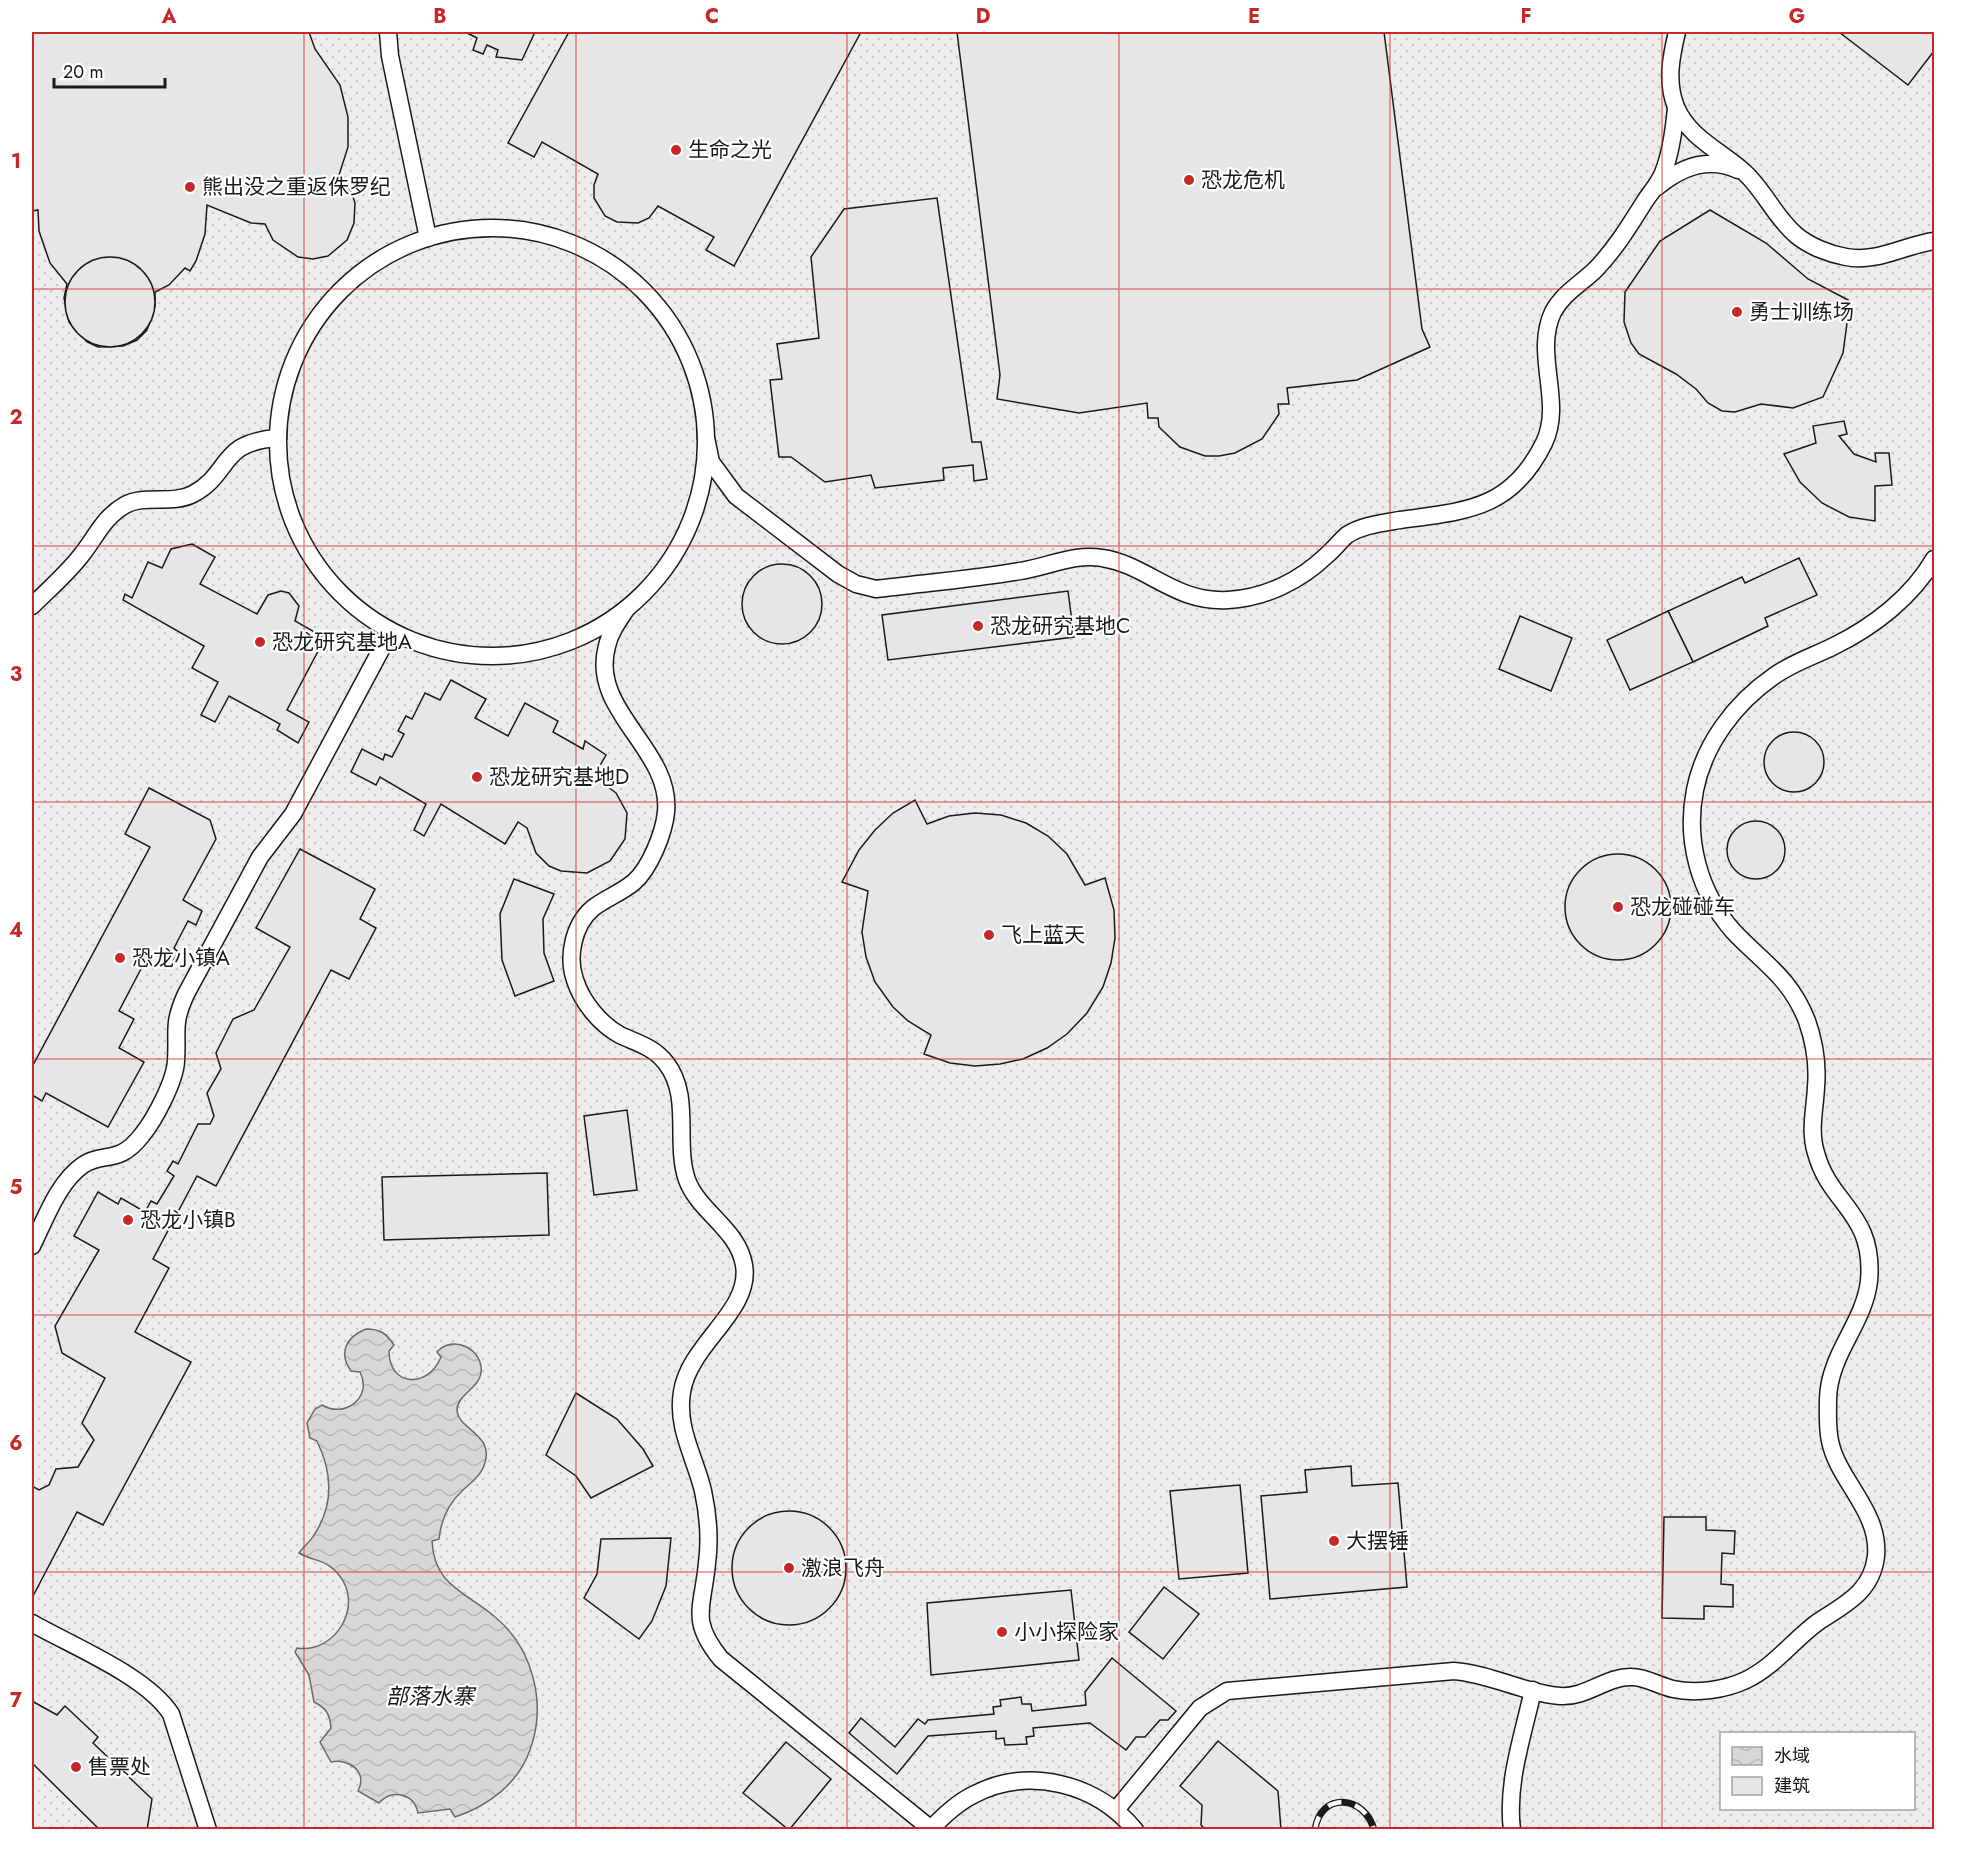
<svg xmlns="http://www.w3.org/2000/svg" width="1966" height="1861" viewBox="0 0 1966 1861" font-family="Jost,'Noto Sans SC',sans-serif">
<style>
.grass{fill:url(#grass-dots);stroke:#6a6a6a;stroke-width:1.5;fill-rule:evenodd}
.water{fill:url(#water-waves);stroke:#6a6a6a;stroke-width:1.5}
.building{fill:#e6e6e6;stroke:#1a1a1a;stroke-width:1.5}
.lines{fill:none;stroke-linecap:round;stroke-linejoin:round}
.service-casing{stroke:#1a1a1a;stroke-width:19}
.service{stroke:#fff;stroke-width:16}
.rail-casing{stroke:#1a1a1a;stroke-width:7}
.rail{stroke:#fff;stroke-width:4.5;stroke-dasharray:14;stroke-linecap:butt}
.grid{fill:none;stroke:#c62828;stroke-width:1.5;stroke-opacity:0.55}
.poi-dot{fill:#c62828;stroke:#fff;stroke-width:2}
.labels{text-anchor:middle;stroke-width:4.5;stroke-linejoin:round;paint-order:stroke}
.poi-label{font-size:21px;fill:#1a1a1a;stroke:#fff;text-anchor:start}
.water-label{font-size:22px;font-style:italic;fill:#1a1a1a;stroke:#fff}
.neatline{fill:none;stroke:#c62828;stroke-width:2}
.grid-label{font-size:20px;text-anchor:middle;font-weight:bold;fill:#c62828}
</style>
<defs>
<pattern id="grass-dots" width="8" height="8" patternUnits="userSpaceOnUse" patternTransform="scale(1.5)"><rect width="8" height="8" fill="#ededed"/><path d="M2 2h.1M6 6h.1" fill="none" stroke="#cbcbcb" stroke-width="1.8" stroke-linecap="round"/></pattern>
<pattern id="water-waves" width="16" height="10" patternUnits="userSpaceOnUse" patternTransform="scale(1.5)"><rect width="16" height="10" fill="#d7d7d7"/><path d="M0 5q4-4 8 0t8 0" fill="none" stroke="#b8b8b8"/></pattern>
</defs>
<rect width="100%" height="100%" fill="#fff"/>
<path class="grass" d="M 32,32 L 1934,32 L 1934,1829 L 32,1830 ZM 1722,1734 L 1914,1734 L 1914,1808 L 1722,1808 Z"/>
<path class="water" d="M 366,1329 C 380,1329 386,1333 394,1345 L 389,1351 C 389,1387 428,1389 441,1357 L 437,1352 C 453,1334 484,1349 481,1373 C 479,1388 457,1395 457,1410 C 458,1431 498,1434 483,1468 C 479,1478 469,1484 462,1491 C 448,1504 441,1520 439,1539 L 432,1541 C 434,1586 466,1592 495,1617 C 533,1648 547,1704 530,1750 C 518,1784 488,1806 455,1817 L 450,1809 L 418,1813 C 414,1793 392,1789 379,1803 L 358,1791 C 368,1772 349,1758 331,1762 L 320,1742 L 331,1728 C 330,1714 326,1708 314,1702 L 309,1675 L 295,1652 L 297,1648 C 336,1654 364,1605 339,1575 C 325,1558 314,1562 299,1553 C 303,1547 310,1542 314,1535 C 334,1505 332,1472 317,1441 L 310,1438 L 307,1423 L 315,1409 L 322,1405 C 345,1419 373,1397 360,1372 L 351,1371 C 338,1353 346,1337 366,1329 Z"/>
<g class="building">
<path d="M 32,32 L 309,32 L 315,49 L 340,85 L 348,117 L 348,147 L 339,175 L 351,191 L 355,203 L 354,223 L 347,240 L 328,256 L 313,259 L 298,257 L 273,240 L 265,224 L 251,223 L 207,205 L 205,234 L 196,261 L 190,271 L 185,268 L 169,285 L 155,292 L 155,306 L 147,330 L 137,340 L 123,346 L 98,347 L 87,342 L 69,322 L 64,298 L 67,284 L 50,263 L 39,231 L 38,210 L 32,211 Z"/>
<path d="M 465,32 L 535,32 L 522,60 L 496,57 L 498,50 L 487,45 L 483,54 L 473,50 L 477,38 Z"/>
<path d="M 569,32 L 861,32 L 734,266 L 706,250 L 714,237 L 658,206 L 649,218 L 638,223 L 617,222 L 605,216 L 594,198 L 594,185 L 598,174 L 542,142 L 534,157 L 508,143 Z"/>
<path d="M 957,32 L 1384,32 L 1422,329 L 1430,347 L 1357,380 L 1287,388 L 1289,404 L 1278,404 L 1279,414 L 1262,439 L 1235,453 L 1219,456 L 1205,456 L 1180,447 L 1159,427 L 1158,418 L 1148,418 L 1147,403 L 1079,413 L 997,399 L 1000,375 Z"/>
<path d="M 1839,32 L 1934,32 L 1934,51 L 1908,85 Z"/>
<path d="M 937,198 L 972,442 L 981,442 L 987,479 L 974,481 L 973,465 L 943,468 L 944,480 L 875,488 L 871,475 L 825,482 L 791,457 L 779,457 L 770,380 L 782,379 L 777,344 L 819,338 L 811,257 L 844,209 Z"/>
<path d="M 1710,210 L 1766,243 L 1808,279 L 1850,301 L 1843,353 L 1823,397 L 1793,408 L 1761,404 L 1735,412 L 1722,411 L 1708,403 L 1696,389 L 1676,374 L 1639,354 L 1631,343 L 1624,322 L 1625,292 L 1660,241 Z"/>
<circle cx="110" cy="302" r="45"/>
<path d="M 1844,421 L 1847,434 L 1839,436 L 1854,454 L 1876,462 L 1875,453 L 1889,453 L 1892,485 L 1875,486 L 1875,521 L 1849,517 L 1822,503 L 1800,482 L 1784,454 L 1816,443 L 1813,426 Z"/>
<path d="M 192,544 L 215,557 L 200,584 L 257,614 L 268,595 L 281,591 L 289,593 L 299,606 L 295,621 L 325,638 L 287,710 L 309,722 L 298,743 L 277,730 L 280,724 L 229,696 L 215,722 L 201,715 L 218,682 L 192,668 L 204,646 L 123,600 L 125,594 L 132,598 L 148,562 L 162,568 L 171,549 Z"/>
<path d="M 1799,558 L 1817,595 L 1765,618 L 1768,626 L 1693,662 L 1668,611 L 1742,577 L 1745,583 Z"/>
<circle cx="782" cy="604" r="40"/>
<path d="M 1068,591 L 1074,637 L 888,660 L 882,615 Z"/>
<path d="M 1668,611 L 1693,662 L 1630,690 L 1607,640 Z"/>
<path d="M 1520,616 L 1572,638 L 1551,691 L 1499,669 Z"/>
<path d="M 451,680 L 486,699 L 475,718 L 508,736 L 525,703 L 558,721 L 553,732 L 583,749 L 585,741 L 606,755 L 594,776 L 616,793 L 627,813 L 625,839 L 610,861 L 587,873 L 561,871 L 549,866 L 536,853 L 527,828 L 518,822 L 505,844 L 441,804 L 424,836 L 414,830 L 426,804 L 380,777 L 376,785 L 351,772 L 362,749 L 383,760 L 385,754 L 392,757 L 404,734 L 398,731 L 406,716 L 412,719 L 425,693 L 440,700 Z"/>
<circle cx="1794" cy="762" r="30"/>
<path d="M 149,788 L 210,820 L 216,839 L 183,900 L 202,911 L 196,925 L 188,921 L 174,948 L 178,952 L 172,963 L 152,953 L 146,967 L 143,965 L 119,1011 L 134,1019 L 119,1048 L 144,1062 L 108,1127 L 46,1093 L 42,1101 L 34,1096 L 32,1100 L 32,1067 L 150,847 L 125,834 Z"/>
<path d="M 915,800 L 927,824 L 949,816 L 975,813 L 1001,815 L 1026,823 L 1048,836 L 1067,854 L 1085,885 L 1105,878 L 1114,910 L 1115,938 L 1111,963 L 1103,987 L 1087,1013 L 1067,1034 L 1047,1048 L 1023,1059 L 1000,1064 L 975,1066 L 950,1063 L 924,1054 L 931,1035 L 908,1021 L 893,1007 L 875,982 L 866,957 L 862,932 L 868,891 L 842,882 L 859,850 L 875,830 L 893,813 Z"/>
<circle cx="1756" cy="850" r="29"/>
<path d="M 300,849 L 375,889 L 360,919 L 376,928 L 349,979 L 331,970 L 216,1186 L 197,1176 L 153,1259 L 169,1268 L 135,1332 L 191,1362 L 103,1525 L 77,1512 L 32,1598 L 32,1486 L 39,1490 L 49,1485 L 56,1469 L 78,1467 L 94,1440 L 82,1423 L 105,1378 L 62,1353 L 55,1326 L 99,1250 L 74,1236 L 98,1192 L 118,1204 L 121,1198 L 145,1212 L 151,1201 L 157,1204 L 174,1176 L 167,1171 L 173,1161 L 178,1164 L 198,1124 L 210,1124 L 214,1116 L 207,1093 L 221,1069 L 216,1053 L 233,1019 L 254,1010 L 290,947 L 256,928 Z"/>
<circle cx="1618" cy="907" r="53"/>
<path d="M 514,879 L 554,894 L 543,919 L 544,953 L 554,981 L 515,996 L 502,960 L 500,914 Z"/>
<path d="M 627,1110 L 637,1190 L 594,1195 L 584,1116 Z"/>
<path d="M 547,1173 L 549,1235 L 384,1240 L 382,1177 Z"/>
<path d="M 576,1393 L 617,1419 L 643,1449 L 653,1466 L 591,1498 L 576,1476 L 546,1455 Z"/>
<path d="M 1351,1466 L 1352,1486 L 1398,1483 L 1407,1587 L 1270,1599 L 1261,1496 L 1307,1492 L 1305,1470 Z"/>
<path d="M 1240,1485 L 1248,1573 L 1179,1579 L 1170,1491 Z"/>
<circle cx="789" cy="1568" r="57"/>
<path d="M 1664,1517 L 1706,1517 L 1706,1530 L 1735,1531 L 1734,1554 L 1722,1553 L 1721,1584 L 1733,1585 L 1733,1607 L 1704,1606 L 1704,1619 L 1662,1618 Z"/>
<path d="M 671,1538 L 666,1586 L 652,1621 L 639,1639 L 584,1598 L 597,1574 L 601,1539 Z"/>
<path d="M 1164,1587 L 1199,1614 L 1163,1659 L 1129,1632 Z"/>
<path d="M 1071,1590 L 1079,1660 L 931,1675 L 927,1603 Z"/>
<path d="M 1112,1658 L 1176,1711 L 1168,1720 L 1160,1720 L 1145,1737 L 1136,1737 L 1126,1750 L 1090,1723 L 1033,1728 L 1034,1736 L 1026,1737 L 1027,1744 L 1005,1745 L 1004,1738 L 996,1739 L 996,1731 L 928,1736 L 897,1774 L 849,1733 L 861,1718 L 895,1747 L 918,1719 L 925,1724 L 928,1720 L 994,1714 L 993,1707 L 1001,1706 L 1000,1700 L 1021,1697 L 1022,1704 L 1031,1704 L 1032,1711 L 1086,1705 L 1085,1692 Z"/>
<path d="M 32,1701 L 57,1715 L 65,1706 L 98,1737 L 93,1743 L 152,1799 L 147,1830 L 100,1830 L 32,1763 Z"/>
<path d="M 1218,1741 L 1278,1791 L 1281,1830 L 1206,1830 L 1201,1825 L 1202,1805 L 1180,1786 Z"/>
<path d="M 786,1742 L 831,1779 L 789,1830 L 743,1793 Z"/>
</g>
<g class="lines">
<g class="service-casing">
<g id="service">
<path d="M 388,32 L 390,56 L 428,238"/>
<path d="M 1677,32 C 1671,57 1666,82 1676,107 C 1689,138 1721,151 1744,172 C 1764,190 1775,217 1796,235 C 1809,246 1829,254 1846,257 C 1877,263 1905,245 1934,241"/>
<path d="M 1657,187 C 1681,167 1708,156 1738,170"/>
<circle cx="492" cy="442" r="214"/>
<path d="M 706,438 L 711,462 L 736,496 L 838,574 L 856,584 L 876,589 C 924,583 973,579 1020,571 C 1047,567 1075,553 1102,558 C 1148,565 1174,603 1228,600 C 1265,598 1300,581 1327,555 C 1334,549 1340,541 1347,535 C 1362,525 1383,523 1400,520 C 1465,511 1511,510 1544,443 C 1564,402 1533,354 1553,312 C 1563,293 1582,283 1596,269 C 1616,248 1630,225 1645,201 C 1651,192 1659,183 1663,173 C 1671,153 1674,130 1676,108"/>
<path d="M 32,606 C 49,589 69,572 83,553 C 97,535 104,517 125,505 C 145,494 172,505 193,494 C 232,473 218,442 278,438"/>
<path d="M 627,608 C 619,620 610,632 607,646 C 589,711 672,749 666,812 C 664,833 650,868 634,882 C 621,893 606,898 593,908 C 573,925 567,957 575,980 C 582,1002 600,1024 620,1035 C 637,1043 654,1047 666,1063 C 692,1096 674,1142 687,1180 C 699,1212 738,1229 744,1265 C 752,1311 689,1344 682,1392 C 676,1428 695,1457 703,1491 C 708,1514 710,1540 707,1563 C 703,1608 689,1620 721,1659 L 931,1829"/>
<path d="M 32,1246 C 45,1220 58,1182 83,1165 C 104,1151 118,1166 142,1135 C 155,1119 175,1081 176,1061 C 178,1029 172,1025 186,994 L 260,857 L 293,814 L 391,631"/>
<path d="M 32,1623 C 72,1646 147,1676 171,1714 L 208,1830"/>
<path d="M 1116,1810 L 1200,1708 L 1227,1691 L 1454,1671 C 1491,1674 1524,1693 1560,1696 C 1586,1698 1607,1676 1632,1677 C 1646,1677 1659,1686 1673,1689 C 1696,1694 1725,1690 1746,1680 C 1775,1666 1793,1640 1818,1622 C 1845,1604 1872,1592 1876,1556 C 1880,1511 1838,1481 1830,1441 C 1827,1427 1828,1412 1828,1399 C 1829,1354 1864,1324 1869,1281 C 1875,1213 1830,1205 1816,1153 C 1809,1131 1815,1109 1816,1087 C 1818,1065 1814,1041 1807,1021 C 1790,977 1762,962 1733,931 C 1699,892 1685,840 1695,790 C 1704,744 1735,703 1774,676 C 1792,663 1814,656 1834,646 C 1873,627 1912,597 1934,559"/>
<path d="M 930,1830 C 943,1816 957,1803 973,1795 C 1028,1766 1096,1783 1135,1830"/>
<path d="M 1512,1830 C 1506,1783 1523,1736 1533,1690"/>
</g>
</g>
<use href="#service" class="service"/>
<g class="rail-casing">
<path id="rail" d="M 1315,1830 C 1320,1791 1365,1795 1374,1830"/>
</g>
<use href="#rail" class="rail"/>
</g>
<path class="grid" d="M 304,32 L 304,1830M 576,32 L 576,1830M 847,32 L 847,1830M 1119,32 L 1119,1830M 1390,32 L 1390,1830M 1662,32 L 1662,1830M 32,289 L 1934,289M 32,546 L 1934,546M 32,802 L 1934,802M 32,1059 L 1934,1059M 32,1315 L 1934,1315M 32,1572 L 1934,1572"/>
<g class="poi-dot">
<circle cx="676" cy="150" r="6"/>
<circle cx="1189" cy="180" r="6"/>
<circle cx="190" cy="187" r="6"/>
<circle cx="1737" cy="312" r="6"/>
<circle cx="978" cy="626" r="6"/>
<circle cx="260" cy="642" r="6"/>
<circle cx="477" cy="777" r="6"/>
<circle cx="1618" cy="907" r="6"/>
<circle cx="989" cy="935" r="6"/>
<circle cx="120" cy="958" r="6"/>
<circle cx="128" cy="1220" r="6"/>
<circle cx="1334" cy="1541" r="6"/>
<circle cx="789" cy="1568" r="6"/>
<circle cx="1002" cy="1632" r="6"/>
<circle cx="76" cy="1767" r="6"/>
</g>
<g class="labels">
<g class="poi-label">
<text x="688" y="157">生命之光</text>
<text x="1201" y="187">恐龙危机</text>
<text x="202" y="194">熊出没之重返侏罗纪</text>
<text x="1749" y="319">勇士训练场</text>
<text x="990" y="633">恐龙研究基地C</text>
<text x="272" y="649">恐龙研究基地A</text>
<text x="489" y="784">恐龙研究基地D</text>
<text x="1630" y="914">恐龙碰碰车</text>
<text x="1001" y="942">飞上蓝天</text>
<text x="132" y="965">恐龙小镇A</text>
<text x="140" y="1227">恐龙小镇B</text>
<text x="1346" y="1548">大摆锤</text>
<text x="801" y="1575">激浪飞舟</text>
<text x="1014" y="1639">小小探险家</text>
<text x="88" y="1774">售票处</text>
</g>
<g class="water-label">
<text x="430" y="1704">部落水寨</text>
</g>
</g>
<rect width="1966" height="1861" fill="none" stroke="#ffffff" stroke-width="66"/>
<rect x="1720" y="1732" width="195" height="78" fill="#ffffff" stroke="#a3a3a3" stroke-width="1.5"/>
<rect x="1732" y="1747" width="30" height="18" fill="url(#water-waves)" stroke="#a3a3a3" stroke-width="1.5"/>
<text x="1774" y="1762" font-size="18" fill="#1a1a1a">水域</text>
<rect x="1732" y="1777" width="30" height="18" fill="#e6e6e6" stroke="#a3a3a3" stroke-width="1.5"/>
<text x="1774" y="1792" font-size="18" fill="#1a1a1a">建筑</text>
<path d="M54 78v9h111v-9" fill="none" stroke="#1a1a1a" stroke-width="3"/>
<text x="63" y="78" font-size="18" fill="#1a1a1a" stroke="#ffffff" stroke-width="4.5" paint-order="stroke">20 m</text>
<rect x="33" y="33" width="1900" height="1795" class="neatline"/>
<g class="grid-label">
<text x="169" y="23">A</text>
<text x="440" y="23">B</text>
<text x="712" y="23">C</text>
<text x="983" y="23">D</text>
<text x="1254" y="23">E</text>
<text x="1526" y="23">F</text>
<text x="1797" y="23">G</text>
<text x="16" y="168">1</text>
<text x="16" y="424">2</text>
<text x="16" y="681">3</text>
<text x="16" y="937">4</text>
<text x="16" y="1194">5</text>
<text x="16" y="1450">6</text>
<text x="16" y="1707">7</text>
</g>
</svg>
